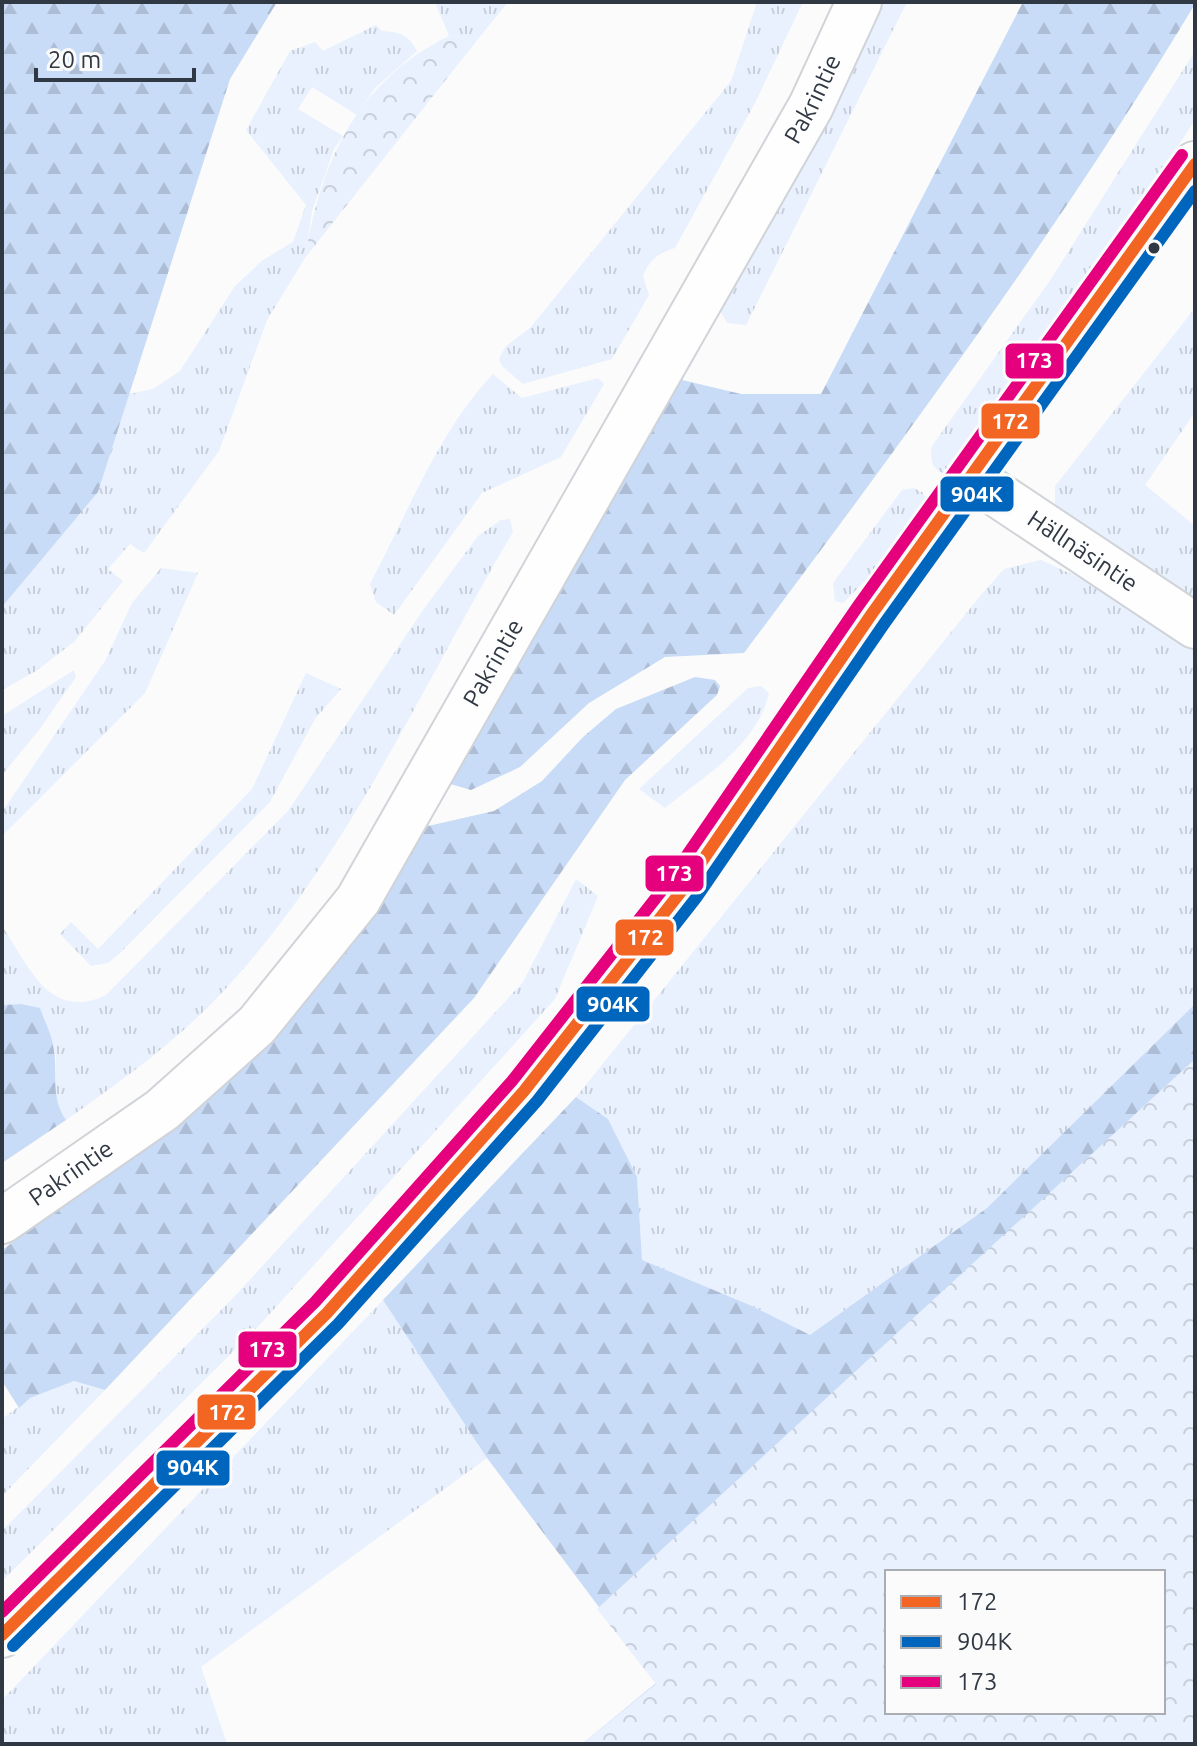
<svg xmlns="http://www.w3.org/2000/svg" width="1197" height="1746" viewBox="0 0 1197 1746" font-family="Ubuntu,sans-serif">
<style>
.grass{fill:url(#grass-tufts)}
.forest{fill:url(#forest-firs);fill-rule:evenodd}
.park{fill:url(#park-crowns);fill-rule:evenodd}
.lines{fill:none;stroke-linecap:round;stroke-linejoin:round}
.minor-casing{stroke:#d0d3d8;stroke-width:48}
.secondary-casing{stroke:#d0d3d8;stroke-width:48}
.minor{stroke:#fefefe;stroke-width:44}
.secondary{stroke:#fefefe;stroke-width:44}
.bus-1-casing{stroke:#fbfbfb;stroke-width:18}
.bus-2-casing{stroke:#fbfbfb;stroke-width:18}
.bus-3-casing{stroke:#fbfbfb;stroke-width:18}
.bus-1{stroke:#f26522;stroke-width:12}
.bus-2{stroke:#0065bd;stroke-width:12}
.bus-3{stroke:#e5007d;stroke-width:12}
.bus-dot{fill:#303843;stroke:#fbfbfb;stroke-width:3}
.labels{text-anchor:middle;stroke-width:8;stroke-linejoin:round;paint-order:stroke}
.street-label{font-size:24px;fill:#303843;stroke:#fbfbfb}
.line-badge{stroke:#fbfbfb;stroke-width:3}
.badge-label{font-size:22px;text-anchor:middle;font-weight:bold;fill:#fff}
</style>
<defs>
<pattern id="grass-tufts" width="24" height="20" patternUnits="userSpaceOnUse" patternTransform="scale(2)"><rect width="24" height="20" fill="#e8f1fd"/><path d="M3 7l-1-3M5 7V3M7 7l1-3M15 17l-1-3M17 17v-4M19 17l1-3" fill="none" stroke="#c7cfda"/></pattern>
<pattern id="forest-firs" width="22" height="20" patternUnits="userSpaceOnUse" patternTransform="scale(2)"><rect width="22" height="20" fill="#c8dbf7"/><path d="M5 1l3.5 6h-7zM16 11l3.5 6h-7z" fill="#acbdd5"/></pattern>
<pattern id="park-crowns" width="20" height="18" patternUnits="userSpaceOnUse" patternTransform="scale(2)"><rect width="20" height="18" fill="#e8f1fd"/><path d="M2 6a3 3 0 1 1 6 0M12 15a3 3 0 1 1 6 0" fill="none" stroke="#c7cfda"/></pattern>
</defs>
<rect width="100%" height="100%" fill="#fbfbfb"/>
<g class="grass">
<path d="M 435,2 L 508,2 L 478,39 L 449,36 Z"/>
<path d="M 757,2 L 803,2 L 756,101 L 675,248 C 657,254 650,259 643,276 L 649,295 L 612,359 L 523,384 L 502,366 L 499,359 L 506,346 L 530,328 L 731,81 Z"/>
<path d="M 874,2 L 907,2 L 746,325 L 727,323 L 718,307 Z"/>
<path d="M 376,25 L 382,31 C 400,32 409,35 417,51 L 375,88 L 357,115 L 312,87 L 298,109 L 343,136 L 334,149 L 312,211 L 305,258 L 267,320 L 219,451 L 144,553 L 130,544 L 108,569 L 123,581 L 75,641 L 36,671 L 2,690 L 2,607 L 98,492 L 129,394 L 153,389 L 180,371 L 235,286 L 263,260 L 293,242 L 306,205 L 246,130 L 290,51 L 315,42 L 323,51 Z"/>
<path d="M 1195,51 L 1195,120 L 1077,300 L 955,475 C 936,475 928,465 932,446 L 1051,279 Z"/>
<path d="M 1195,308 L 1195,412 L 1145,485 L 1195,526 L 1195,605 L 1055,513 L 1055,486 Z"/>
<path d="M 493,374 L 522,398 L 598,378 L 604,384 L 561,457 L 482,493 L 394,615 L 376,602 L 370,584 C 406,516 440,429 493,374 Z"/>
<path d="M 913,488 L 922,492 L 927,500 L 877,569 L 843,603 L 835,601 L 833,583 L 902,490 Z"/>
<path d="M 510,519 L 513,532 C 418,692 344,867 213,1002 C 169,1047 117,1084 66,1120 C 45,1088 62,1070 53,1045 C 48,1031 30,1015 21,1004 L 2,1005 L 2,926 C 29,966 49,1022 106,995 L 288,811 L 423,610 L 478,536 L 501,520 Z"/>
<path d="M 1041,560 L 1121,597 L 1195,645 L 1195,1004 L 987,1208 L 810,1335 L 752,1306 L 642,1260 L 637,1177 L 608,1119 L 576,1097 L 981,595 L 1004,569 Z"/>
<path d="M 161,568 L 198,573 L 145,693 L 2,836 L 2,812 L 105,661 L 132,603 Z"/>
<path d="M 74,670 L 76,677 L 39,730 L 2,775 L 2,716 Z"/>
<path d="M 306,673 L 341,689 L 315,719 L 270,802 L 120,953 L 108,963 L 91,966 L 60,934 L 71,922 L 98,949 L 252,789 Z"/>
<path d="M 761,686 L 769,693 C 757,746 704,776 665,808 L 639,789 L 748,688 Z"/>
<path d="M 576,879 L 598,896 L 555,999 L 256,1329 L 2,1581 L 2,1531 L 233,1298 L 523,982 Z"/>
<path d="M 383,1300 L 487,1458 L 201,1667 L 227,1744 L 2,1744 L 2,1700 Z"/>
<path d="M 74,1381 L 105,1390 L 2,1496 L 2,1419 L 30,1398 Z"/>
</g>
<g class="forest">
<path d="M 2,2 L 277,2 L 230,79 L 98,492 L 2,607 Z"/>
<path d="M 1023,2 L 1195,4 C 1059,230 902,442 744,653 L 665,657 L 589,703 L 520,767 L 471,790 L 447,783 L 678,379 L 741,394 L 821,394 Z"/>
<path d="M 695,677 L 715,680 L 720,686 L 717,695 L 625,780 L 474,998 L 105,1390 L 74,1381 L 30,1398 L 19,1408 L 2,1381 L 2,1250 L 194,1111 L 376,909 L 428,826 L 494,811 L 542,781 L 583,737 L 616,709 Z"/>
<path d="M 21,1004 L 40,1008 C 44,1020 51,1033 53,1045 C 59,1072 49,1095 66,1120 L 2,1163 L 2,1005 Z"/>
<path d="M 1195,1004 L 1195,1744 L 582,1744 L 656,1683 L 487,1458 L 383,1300 L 576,1097 L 608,1119 L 637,1177 L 642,1260 L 752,1306 L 810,1335 L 987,1208 ZM 887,1572 L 1163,1572 L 1163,1712 L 887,1712 Z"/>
</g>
<g class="park">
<path d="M 449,36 L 478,39 L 305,258 C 320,162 358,80 449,36 Z"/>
<path d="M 1195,1059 L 1195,1744 L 582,1744 L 656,1684 L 597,1609 ZM 887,1572 L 1163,1572 L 1163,1712 L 887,1712 Z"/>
</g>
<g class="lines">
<g class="minor-casing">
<g id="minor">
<path id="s1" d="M 971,477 L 1195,626"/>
<path id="s2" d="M 2,1221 L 162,1110 L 257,1025 L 358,900 L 811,106 L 859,2"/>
</g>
</g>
<g class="secondary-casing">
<path id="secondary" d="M 2,1635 L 327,1313 L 524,1091 L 683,889 L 871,615 L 1195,164"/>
</g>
<use href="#minor" class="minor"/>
<use href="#secondary" class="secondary"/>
<g class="bus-1-casing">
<path id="bus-1" d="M 2,1635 L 327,1313 L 524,1091 L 683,889 L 871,615 L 1195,164"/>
</g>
<g class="bus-2-casing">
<path id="bus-2" d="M 13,1646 L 338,1324 L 537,1101 L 696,898 L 884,624 L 1195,191"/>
</g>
<g class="bus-3-casing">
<path id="bus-3" d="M 2,1612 L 315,1302 L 512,1081 L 670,880 L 858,606 L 1182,155"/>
</g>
<use href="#bus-1" class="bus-1"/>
<use href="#bus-2" class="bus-2"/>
<use href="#bus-3" class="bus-3"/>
</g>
<circle class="bus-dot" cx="1154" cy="248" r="7"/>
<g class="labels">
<g class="street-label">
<text dy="8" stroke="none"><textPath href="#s2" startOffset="1404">Pakrintie</textPath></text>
<text dy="8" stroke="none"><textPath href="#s1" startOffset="134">Hällnäsintie</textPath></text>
<text dy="8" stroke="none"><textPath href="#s2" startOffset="756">Pakrintie</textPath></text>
<text dy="8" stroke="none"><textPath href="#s2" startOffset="84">Pakrintie</textPath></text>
</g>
</g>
<g class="line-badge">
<rect x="1004" y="342" width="61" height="38" rx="8" fill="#e5007d"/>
<rect x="980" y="402" width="61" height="38" rx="8" fill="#f26522"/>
<rect x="939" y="475" width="76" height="38" rx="8" fill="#0065bd"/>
<rect x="644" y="854" width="61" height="39" rx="8" fill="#e5007d"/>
<rect x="614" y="918" width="61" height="39" rx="8" fill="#f26522"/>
<rect x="575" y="985" width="76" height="38" rx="8" fill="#0065bd"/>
<rect x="237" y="1330" width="61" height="39" rx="8" fill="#e5007d"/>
<rect x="196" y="1393" width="61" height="38" rx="8" fill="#f26522"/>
<rect x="155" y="1449" width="76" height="38" rx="8" fill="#0065bd"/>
</g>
<g class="badge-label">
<text x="1034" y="368">173</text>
<text x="1010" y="429">172</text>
<text x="977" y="502">904K</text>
<text x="674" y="881">173</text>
<text x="645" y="945">172</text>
<text x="613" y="1012">904K</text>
<text x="267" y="1357">173</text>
<text x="227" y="1420">172</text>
<text x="193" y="1475">904K</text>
</g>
<rect width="1197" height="1746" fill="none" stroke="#303843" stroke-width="8"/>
<rect x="885" y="1570" width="280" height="144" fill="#fbfbfb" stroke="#aaadb1" stroke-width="2"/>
<rect x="901" y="1596" width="40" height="12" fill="#f26522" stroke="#aaadb1" stroke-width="2"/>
<text x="957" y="1610" font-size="24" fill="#303843">172</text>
<rect x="901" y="1636" width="40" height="12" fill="#0065bd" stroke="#aaadb1" stroke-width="2"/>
<text x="957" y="1650" font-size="24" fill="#303843">904K</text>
<rect x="901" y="1676" width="40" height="12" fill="#e5007d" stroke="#aaadb1" stroke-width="2"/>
<text x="957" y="1690" font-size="24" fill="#303843">173</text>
<path d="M36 68v12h158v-12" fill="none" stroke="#303843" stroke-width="4"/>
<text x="48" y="68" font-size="24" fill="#303843" stroke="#fbfbfb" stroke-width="6" paint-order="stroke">20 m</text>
</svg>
